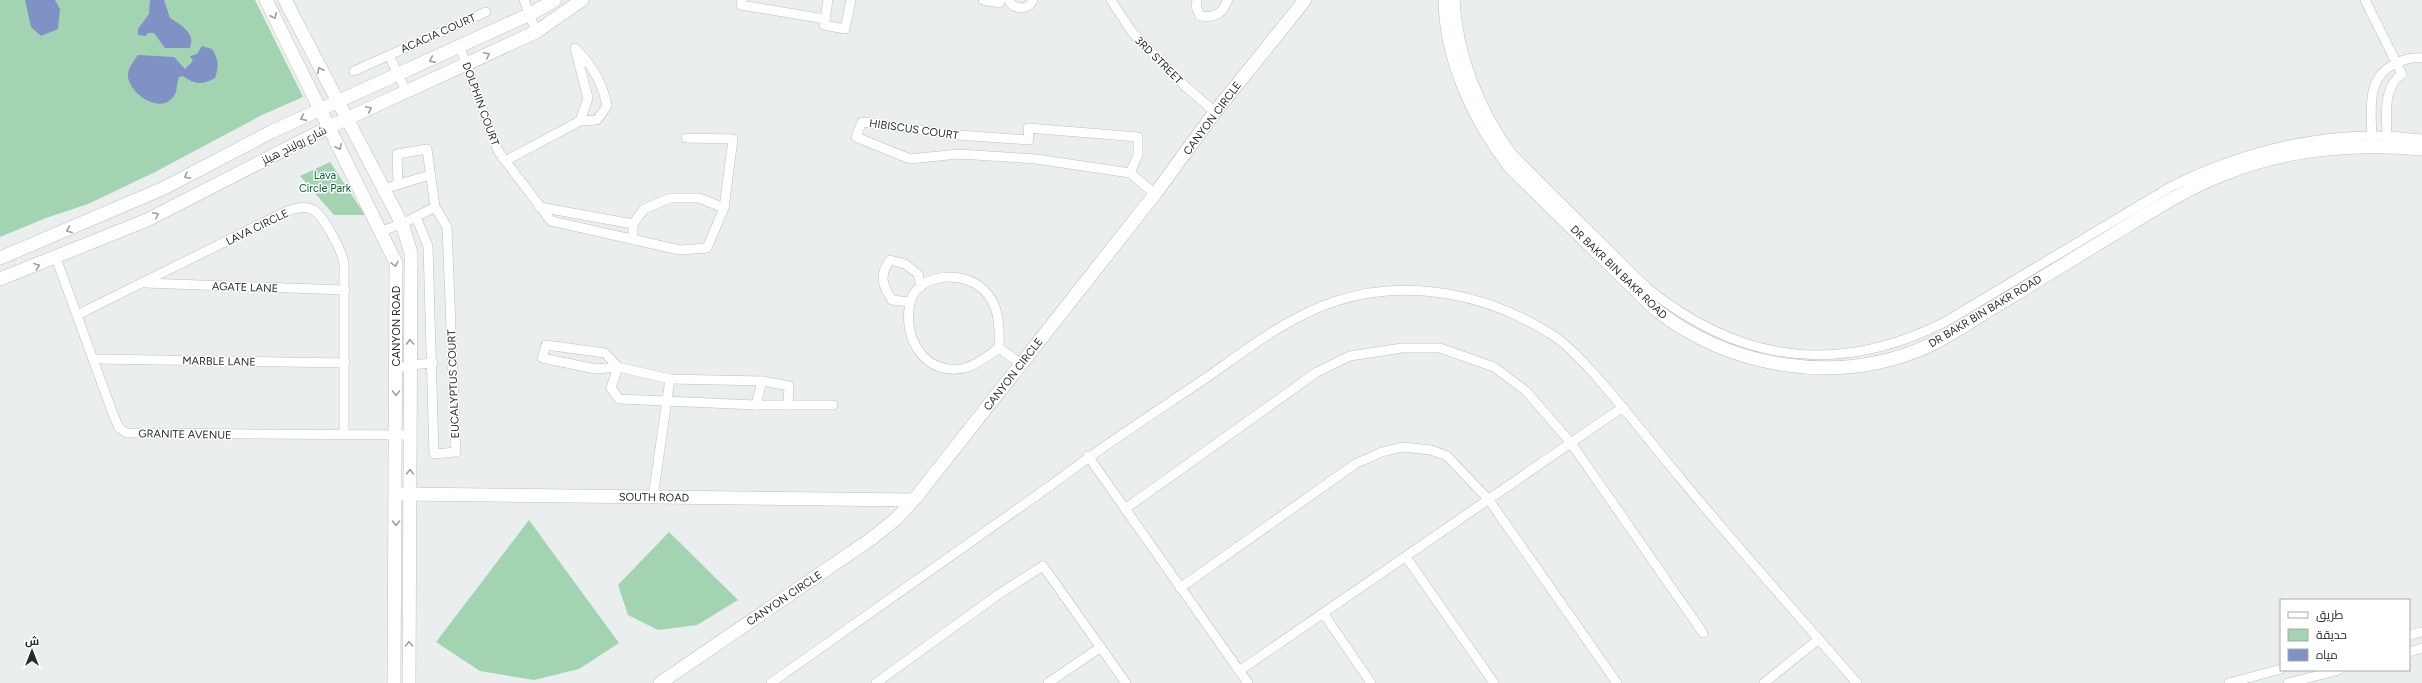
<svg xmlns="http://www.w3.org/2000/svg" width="2422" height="683" viewBox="0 0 2422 683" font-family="Figtree,Cairo,sans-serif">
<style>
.green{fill:#a2d4b1}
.water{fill:#8091c6}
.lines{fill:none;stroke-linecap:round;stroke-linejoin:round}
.street-casing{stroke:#bcc0c1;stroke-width:10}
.secondary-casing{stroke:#bcc0c1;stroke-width:14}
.street{stroke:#fff;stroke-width:9}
.secondary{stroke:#fff;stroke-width:13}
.oneway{stroke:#9f9f9f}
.labels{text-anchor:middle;stroke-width:3;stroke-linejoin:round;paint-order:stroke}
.street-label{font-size:11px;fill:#292a2a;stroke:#fff}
.park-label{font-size:11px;fill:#006333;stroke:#fff}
</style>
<rect width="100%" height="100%" fill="#eaeeef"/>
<g class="green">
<path d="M 0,0 L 255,0 L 303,97 L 262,115 L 155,172 L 88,204 L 46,218 L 0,237 Z"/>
<path d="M 330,162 L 365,215 L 334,215 L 300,176 Z"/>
<path d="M 529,520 L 619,643 L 579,669 L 534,680 L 480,671 L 436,642 Z"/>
<path d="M 669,532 L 738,600 L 697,625 L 658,630 L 628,615 L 618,585 Z"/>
</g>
<g class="water">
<path d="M 25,0 L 55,0 L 60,9 L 58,29 L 41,36 L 31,27 Z"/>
<path d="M 150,0 L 164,0 L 170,18 C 181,25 196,33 190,48 L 165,48 L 154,33 L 148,33 L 146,36 L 138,35 L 138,29 L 149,14 Z"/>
<path d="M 202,46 L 212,49 C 219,60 219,66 215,78 C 202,85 195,85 183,76 L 179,77 C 177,82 177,88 176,92 C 166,117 131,97 128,77 C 127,69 134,61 138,55 L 174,57 L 185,69 L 193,61 L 190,56 L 197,54 Z"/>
</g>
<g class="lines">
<g class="street-casing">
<g id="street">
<path d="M 524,0 L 536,32"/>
<path d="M 742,0 L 741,5 L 825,19 L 828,0"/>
<path d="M 983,0 L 999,3 L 1000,0"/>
<path d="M 1008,0 C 1014,10 1027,11 1033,0"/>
<path d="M 1111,0 L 1132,32 L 1185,86 L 1215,112"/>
<path d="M 1197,0 L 1196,6 L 1200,16 C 1216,18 1222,14 1228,0"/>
<path d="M 1455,0 C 1458,56 1480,110 1513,155 L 1647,288 C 1740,363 1838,376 1945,322 L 2172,186 C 2249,148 2336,128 2422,139"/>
<path d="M 2365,0 L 2402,74 C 2382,88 2387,115 2387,137"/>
<path d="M 825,19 L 824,25 L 845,29 L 851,0"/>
<path d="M 460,47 L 498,151 L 551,221 L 680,250 L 707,248 L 724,208 L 733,139 L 686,138"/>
<path d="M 389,55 L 406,91"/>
<path d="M 354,71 L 486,12"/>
<path d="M 2372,142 C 2372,114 2364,78 2395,64 C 2404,59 2412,57 2422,58"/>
<path d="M 505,161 L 580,121 L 597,120 L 607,106 C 603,83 592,65 575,48 L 588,98 L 580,121"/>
<path d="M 1130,173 L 1036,159 L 958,154 L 910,159 L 856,137 L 862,122 L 958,135 L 1029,140 L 1028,128 L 1138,137 L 1138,155 L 1130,173 L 1155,194"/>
<path d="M 398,185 L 397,154 L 427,149 L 435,207 L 447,227 L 456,452 L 434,454 L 428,246 L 416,217"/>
<path d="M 383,189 L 430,175"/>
<path d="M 539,207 L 633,224"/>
<path d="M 381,231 L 402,224 L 435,207"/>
<path d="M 633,240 L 633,224 L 644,209 L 670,198 L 699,198 L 724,208"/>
<path d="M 56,258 L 113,414 L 119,428 L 127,433 L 410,435"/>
<path d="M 145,283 L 345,290"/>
<path d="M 910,302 L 892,300 C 882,285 879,275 890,260 L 905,264 L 918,274 L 921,287"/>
<path d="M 77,315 L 285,212 C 312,201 318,210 331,233 C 337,243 342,252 344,264 L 344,435"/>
<path d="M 999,348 C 989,355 977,365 965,368 C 926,377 902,339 910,303 C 916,276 955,271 976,284 C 999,298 1000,323 999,348 L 1021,364"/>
<path d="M 93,359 L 345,363"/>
<path d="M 618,367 L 605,353 L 546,345 L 542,358 L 596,369 L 618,367 L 670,379 L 762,381 L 789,386 L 788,405"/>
<path d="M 618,367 L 611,388 L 619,399 L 756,405 L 833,405"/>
<path d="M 396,369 L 410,365 L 433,363"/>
<path d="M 756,405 L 762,381"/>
<path d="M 1088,456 L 1248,683"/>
<path d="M 653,497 L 670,379"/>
<path d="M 1125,509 L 1317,372 L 1350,356 L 1402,348 L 1440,348 L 1494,367 L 1526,391 L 1571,443 L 1703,633"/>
<path d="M 1406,557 L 1494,683"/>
<path d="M 1180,588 L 1355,464 L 1382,452 L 1402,447 L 1431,450 L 1447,456 L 1489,500 L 1617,683"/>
<path d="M 1323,613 L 1371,683"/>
<path d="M 2409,635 L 2422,632"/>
<path d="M 2409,652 L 2422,648"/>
<path d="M 1239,671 L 1623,407"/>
<path d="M 771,683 L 1050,486 C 1099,448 1151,415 1203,380 C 1245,351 1287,317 1336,301 C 1409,277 1491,295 1554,336 C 1569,346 1583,362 1595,375 C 1625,409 1652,444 1681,479 C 1738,548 1798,615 1857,683"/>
<path d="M 876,683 L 999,594 L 1043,566 L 1126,683"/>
<path d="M 1048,683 L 1101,647"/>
<path d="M 1764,683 L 1819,639"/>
<path d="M 2229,683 L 2281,669"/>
<path d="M 2288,683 L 2339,670"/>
</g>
</g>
<g class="secondary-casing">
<g id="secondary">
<path d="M 266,0 L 396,263 L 394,683"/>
<path d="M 285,0 L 402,224 L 411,253 L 409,683"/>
<path d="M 1445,0 C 1446,61 1475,122 1511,168 L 1655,309 C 1731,369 1839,386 1928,346 C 1952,335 1974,319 1996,306 C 2036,282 2075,258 2114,234 C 2150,212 2185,189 2224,174 C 2287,148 2355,143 2422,149"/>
<path d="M 0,258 L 164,188 L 271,132 L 530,14 L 555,0"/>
<path d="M 0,279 L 147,220 L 329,127 L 536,32 L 582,0"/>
<path d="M 402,494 L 913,500"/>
<path d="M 660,683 L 871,539 L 896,519 L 917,496 L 1155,194 L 1215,112 L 1305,0"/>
</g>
</g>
<use href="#street" class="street"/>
<use href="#secondary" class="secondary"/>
</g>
<defs><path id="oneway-chevron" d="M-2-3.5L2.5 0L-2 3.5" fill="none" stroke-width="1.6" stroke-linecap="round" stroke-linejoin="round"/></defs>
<g class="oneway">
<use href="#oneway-chevron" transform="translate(274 16) rotate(64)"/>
<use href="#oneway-chevron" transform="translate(487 55) rotate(-25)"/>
<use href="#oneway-chevron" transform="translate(432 60) rotate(156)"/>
<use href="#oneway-chevron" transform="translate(320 70) rotate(-117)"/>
<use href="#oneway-chevron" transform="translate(369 109) rotate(-25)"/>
<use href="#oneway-chevron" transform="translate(303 118) rotate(156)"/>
<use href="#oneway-chevron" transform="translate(339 147) rotate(64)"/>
<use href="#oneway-chevron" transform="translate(187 176) rotate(152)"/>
<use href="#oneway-chevron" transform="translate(156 215) rotate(-27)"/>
<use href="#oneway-chevron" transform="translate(69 230) rotate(159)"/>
<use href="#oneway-chevron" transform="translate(395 264) rotate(77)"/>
<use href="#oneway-chevron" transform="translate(37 266) rotate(-20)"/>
<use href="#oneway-chevron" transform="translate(410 342) rotate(-90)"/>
<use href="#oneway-chevron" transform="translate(396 393) rotate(90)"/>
<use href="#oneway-chevron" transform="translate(410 472) rotate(-90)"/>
<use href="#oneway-chevron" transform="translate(396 523) rotate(90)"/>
<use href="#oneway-chevron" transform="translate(409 644) rotate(-90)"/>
</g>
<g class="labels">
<g class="street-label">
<text transform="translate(438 33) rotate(-24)" y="4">ACACIA COURT</text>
<text transform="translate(1159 60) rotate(45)" y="4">3RD STREET</text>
<text transform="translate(481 104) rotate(70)" y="4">DOLPHIN COURT</text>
<text transform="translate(1212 118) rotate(-53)" y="4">CANYON CIRCLE</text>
<text transform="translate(914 129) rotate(8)" y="4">HIBISCUS COURT</text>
<text transform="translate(294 145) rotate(-27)" y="4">شارع رولينج هيلز</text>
<text transform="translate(257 227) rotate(-26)" y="4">LAVA CIRCLE</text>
<text transform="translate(1619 272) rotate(44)" y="4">DR BAKR BIN BAKR ROAD</text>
<text transform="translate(245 287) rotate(2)" y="4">AGATE LANE</text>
<text transform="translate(1985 311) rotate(-31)" y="4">DR BAKR BIN BAKR ROAD</text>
<text transform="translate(396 326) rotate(-90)" y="4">CANYON ROAD</text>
<text transform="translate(219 361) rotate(1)" y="4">MARBLE LANE</text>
<text transform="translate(1013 374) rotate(-52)" y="4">CANYON CIRCLE</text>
<text transform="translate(453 384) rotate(-92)" y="4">EUCALYPTUS COURT</text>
<text transform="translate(185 434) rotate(1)" y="4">GRANITE AVENUE</text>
<text transform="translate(654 497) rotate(1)" y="4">SOUTH ROAD</text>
<text transform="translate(784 598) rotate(-34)" y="4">CANYON CIRCLE</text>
</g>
<g class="park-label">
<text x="325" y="179">Lava<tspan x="325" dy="13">Circle Park</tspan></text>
</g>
</g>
<rect x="2280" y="599" width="130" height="72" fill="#ffffff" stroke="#a9aaaa"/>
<rect x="2288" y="612" width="20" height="6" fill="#ffffff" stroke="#a9aaaa"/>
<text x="2316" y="619" font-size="12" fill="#292a2a">طريق</text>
<rect x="2288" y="629" width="20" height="12" fill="#a2d4b1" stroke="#a9aaaa"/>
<text x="2316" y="639" font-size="12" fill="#292a2a">حديقة</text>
<rect x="2288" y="649" width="20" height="12" fill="#8091c6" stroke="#a9aaaa"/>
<text x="2316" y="659" font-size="12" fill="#292a2a">مياه</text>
<g transform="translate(32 651)" stroke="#ffffff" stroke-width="3" paint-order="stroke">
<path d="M0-3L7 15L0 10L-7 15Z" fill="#292a2a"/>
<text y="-6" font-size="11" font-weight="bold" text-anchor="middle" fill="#292a2a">ش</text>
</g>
</svg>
